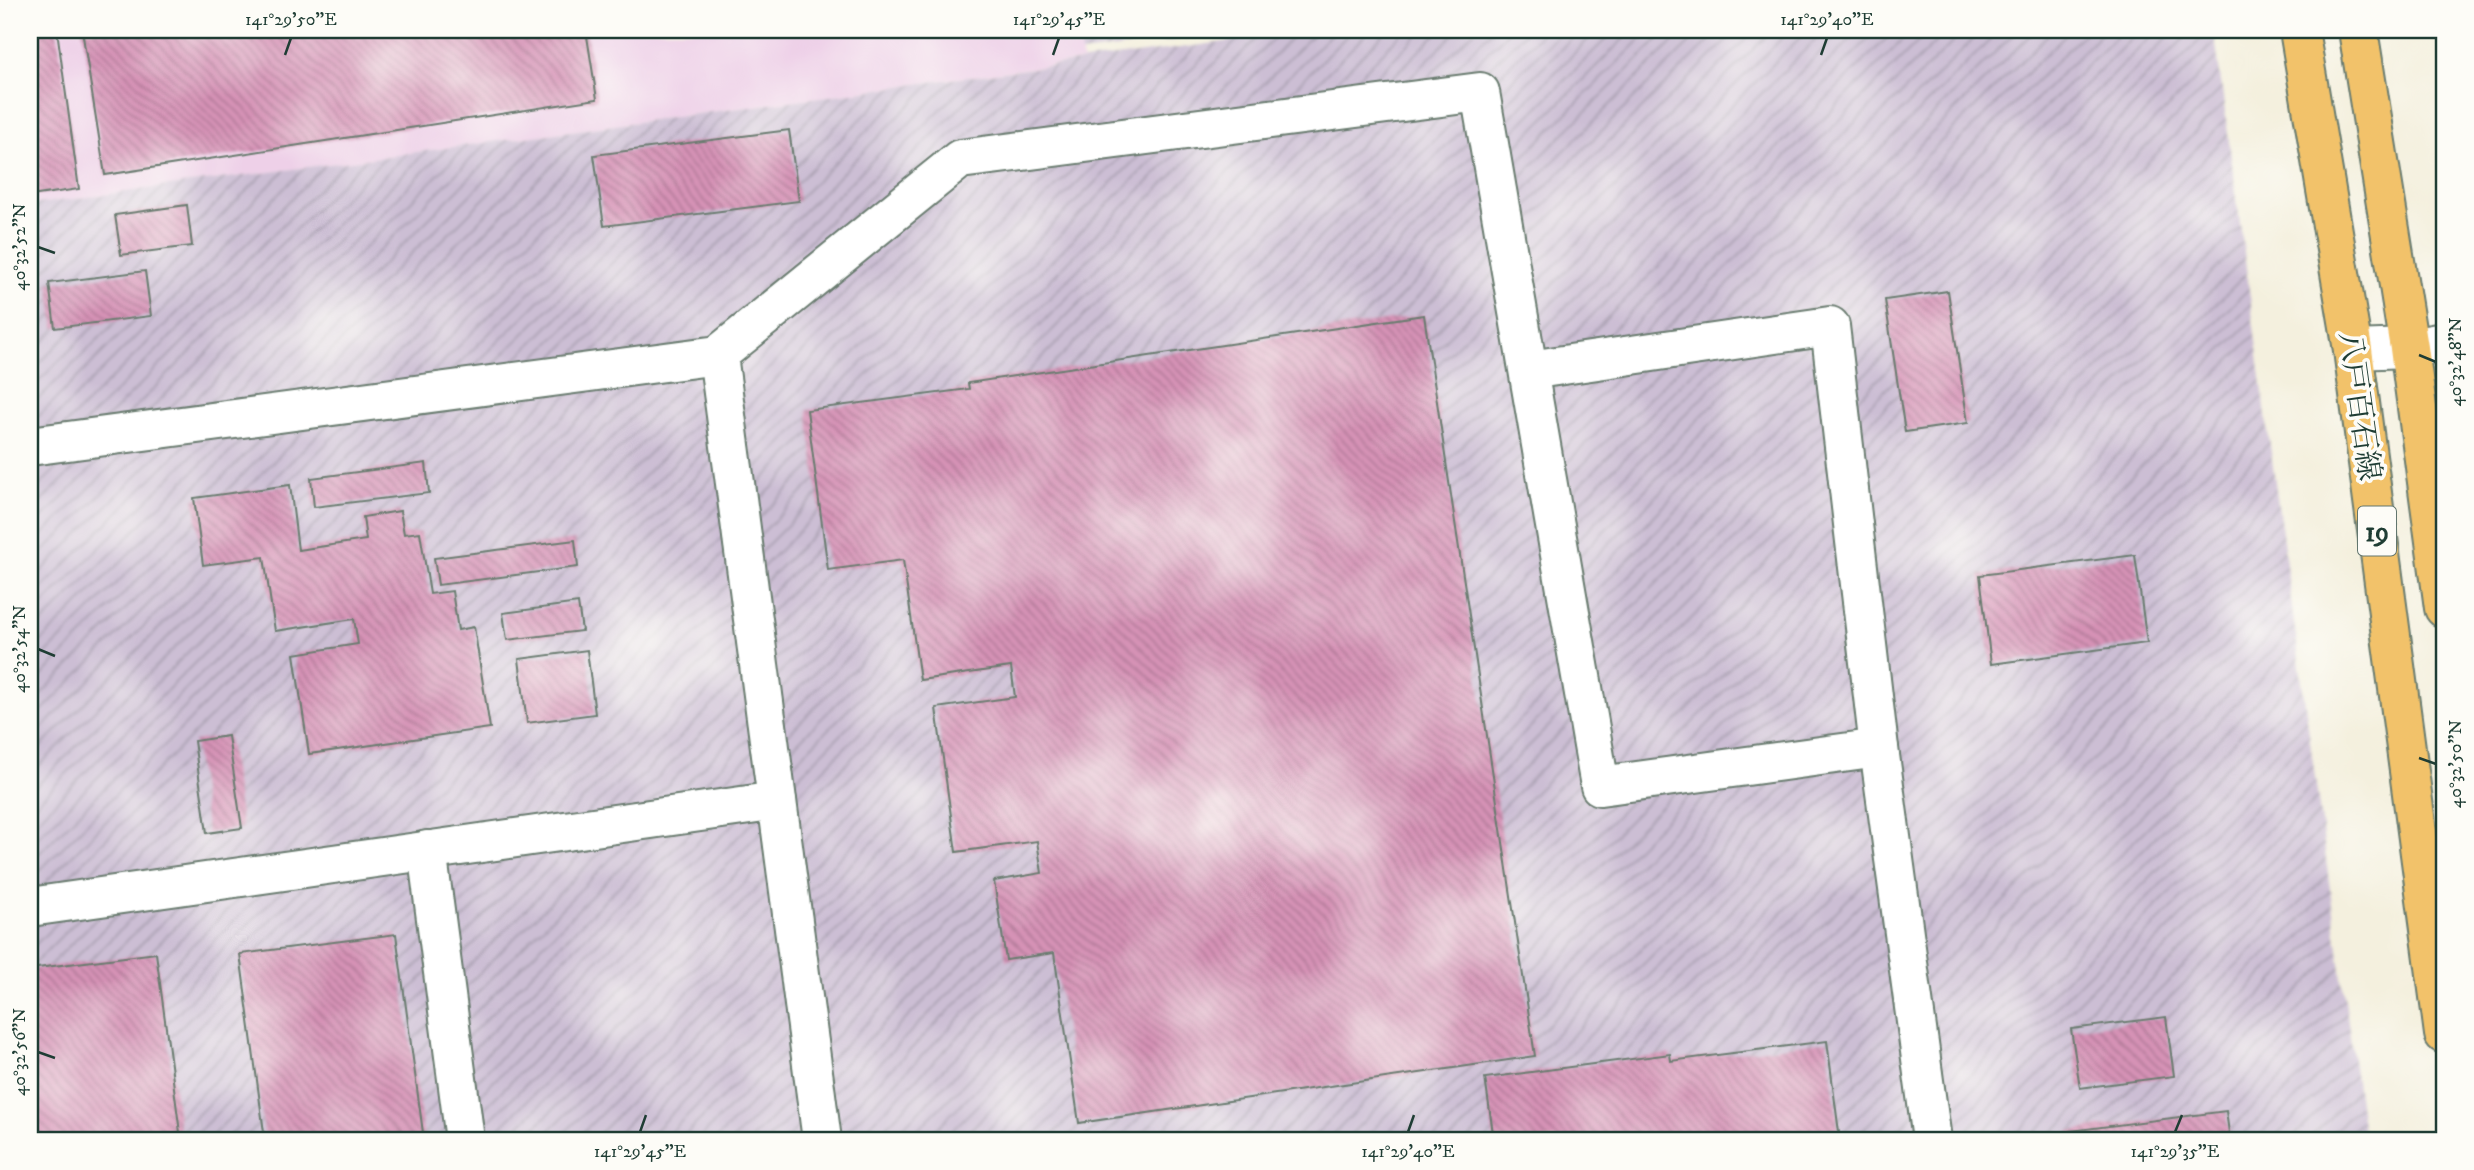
<svg xmlns="http://www.w3.org/2000/svg" width="2474" height="1170" viewBox="0 0 2474 1170" font-family="'IM FELL DW Pica','Noto Serif JP',serif">
<style>
.built{fill:#eed0e8}
.industrial{fill:url(#industrial-furrows)}
.building{fill:url(#building-back-hatch)}
.lines{fill:none;stroke-linecap:round;stroke-linejoin:round}
.minor-casing{stroke:#6a7c70;stroke-width:42}
.major-casing{stroke:#6a7c70;stroke-width:42}
.minor{stroke:#fff;stroke-width:38}
.major{stroke:#f2c26a;stroke-width:38}
.ticks{fill:none;stroke:#1f3d34;stroke-width:2.5}
.labels{text-anchor:middle;stroke-width:7;stroke-linejoin:round;paint-order:stroke}
.shield{fill:#fdfcf7;stroke:#62766e;stroke-width:2}
.shield-label{font-size:28px;font-weight:bold;fill:#1f3d34}
.street-label{font-size:30px;fill:#1f3d34;stroke:#fdfcf7}
.neatline{fill:none;stroke:#1f3d34;stroke-width:2.5}
.ticks-label{font-size:18px;text-anchor:middle;fill:#1f3d34}
</style>
<defs>
<pattern id="industrial-furrows" width="10" height="10" patternUnits="userSpaceOnUse" patternTransform="scale(1.75)"><rect width="10" height="10" fill="#ccbed4"/><path d="M-1 1l2-2M0 10L10 0M9 11l2-2" fill="none" stroke="#a59cad"/></pattern>
<pattern id="building-back-hatch" width="6" height="6" patternUnits="userSpaceOnUse" patternTransform="scale(1.75)"><rect width="6" height="6" fill="#d692b6"/><path d="M-1 5l2 2M0 0l6 6M5-1l2 2" fill="none" stroke="#ad7895"/></pattern>
</defs>
<rect width="100%" height="100%" fill="#fdfcf7"/>
<filter id="ink" filterUnits="userSpaceOnUse"><feTurbulence type="fractalNoise" baseFrequency=".0143" numOctaves="2"/><feDisplacementMap in="SourceGraphic" scale="14" xChannelSelector="R" yChannelSelector="G"/><feConvolveMatrix kernelMatrix="1 2 1 2 8 2 1 2 1" color-interpolation-filters="sRGB"/></filter>
<filter id="wash" filterUnits="userSpaceOnUse"><feTurbulence type="fractalNoise" baseFrequency=".00686" numOctaves="4" result="noise"/><feDisplacementMap in="SourceGraphic" scale="28" xChannelSelector="R" yChannelSelector="G"/><feGaussianBlur stdDeviation="1.57" result="paint"/><feColorMatrix in="noise" values="0 0 0 0 0 0 0 0 0 0 0 0 0 0 0 0 0 1.4 0 .05"/><feComposite in="paint" operator="in"/></filter>
<g filter="url(#wash)">
<rect width="100%" height="100%" fill="#f4f0de"/>
<path class="built" d="M 30,30 L 1078,30 L 1083,61 L 30,205 Z"/>
<g class="industrial">
<path d="M 1078,30 L 1249,30 L 1081,53 Z"/>
<path d="M 1311,30 L 2214,30 L 2364,1140 L 30,1140 L 30,205 Z"/>
</g>
<g id="blocks">
<g class="building">
<path d="M 30,30 L 57,30 L 79,189 L 30,196 Z"/>
<path d="M 82,30 L 586,30 L 597,99 L 105,175 Z"/>
<path d="M 1115,30 L 1165,30 L 1165,31 L 1116,38 Z"/>
<path d="M 789,130 L 799,201 L 604,226 L 594,155 Z"/>
<path d="M 187,205 L 192,246 L 121,255 L 115,215 Z"/>
<path d="M 145,271 L 151,316 L 55,328 L 49,283 Z"/>
<path d="M 1948,291 L 1968,423 L 1905,432 L 1885,300 Z"/>
<path d="M 1424,315 L 1535,1056 L 1079,1123 L 1054,953 L 1006,960 L 994,881 L 1042,873 L 1037,841 L 956,852 L 936,708 L 1015,697 L 1011,667 L 920,680 L 903,560 L 828,570 L 807,410 L 969,389 L 968,383 Z"/>
<path d="M 426,463 L 429,493 L 314,507 L 311,478 Z"/>
<path d="M 290,485 L 298,550 L 366,540 L 363,517 L 400,511 L 404,534 L 420,532 L 430,594 L 452,591 L 458,630 L 474,627 L 490,728 L 309,754 L 294,654 L 358,644 L 354,619 L 275,631 L 264,557 L 203,565 L 194,498 Z"/>
<path d="M 575,540 L 578,567 L 438,585 L 434,558 Z"/>
<path d="M 2135,555 L 2147,643 L 1991,664 L 1980,575 Z"/>
<path d="M 578,603 L 582,631 L 507,640 L 503,613 Z"/>
<path d="M 587,650 L 595,714 L 527,723 L 519,659 Z"/>
<path d="M 228,736 L 242,828 L 207,833 L 194,741 Z"/>
<path d="M 396,934 L 424,1140 L 265,1140 L 240,954 Z"/>
<path d="M 156,953 L 181,1140 L 30,1140 L 30,969 Z"/>
<path d="M 2166,1017 L 2174,1076 L 2080,1088 L 2071,1029 Z"/>
<path d="M 1827,1041 L 1840,1140 L 1494,1140 L 1485,1078 L 1670,1054 L 1671,1061 Z"/>
<path d="M 2226,1111 L 2230,1140 L 2071,1140 L 2070,1131 Z"/>
</g>
</g>
</g>
<g filter="url(#ink)">
<use href="#blocks" fill-opacity="0" stroke="#6a7c70" stroke-width="2"/>
<g class="lines">
<g class="minor-casing">
<g id="minor">
<path d="M 2353,350 L 2409,348 L 2444,342"/>
<path d="M 718,355 L 822,1140"/>
<path d="M 1529,370 L 1830,326 L 1879,748 L 1932,1140"/>
<path d="M 30,446 L 718,355 L 960,159 L 1480,92 L 1600,786 L 1879,748"/>
<path d="M 427,850 L 465,1140"/>
<path d="M 30,907 L 777,801"/>
</g>
</g>
<g class="major-casing">
<g id="major">
<path d="M 2299,30 L 2353,350 L 2444,1034"/>
<path d="M 2358,30 L 2409,348 L 2444,608"/>
</g>
</g>
<use href="#minor" class="minor"/>
<use href="#major" class="major"/>
</g>
</g>
<path class="ticks" d="M 285,55 L 291,38M 1053,55 L 1059,38M 1821,55 L 1827,38M 38,247 L 55,253M 2419,355 L 2436,362M 38,649 L 55,656M 2419,758 L 2436,764M 38,1052 L 55,1058M 640,1132 L 646,1115M 1408,1132 L 1414,1115M 2175,1132 L 2182,1115"/>
<g class="labels">
<rect class="shield" x="2358" y="506.5" width="38" height="49" rx="5"/>
<g class="shield-label">
<text x="2377" y="541">19</text>
</g>
<g class="street-label">
<text transform="translate(2360 406) rotate(82)" y="10">八戸百石線</text>
</g>
</g>
<rect width="2474" height="1170" fill="none" stroke="#fdfcf7" stroke-width="77"/>
<rect x="38" y="38" width="2398" height="1094" class="neatline"/>
<g class="ticks-label">
<text x="291" y="25">141°29'50"E</text>
<text x="1059" y="25">141°29'45"E</text>
<text x="1827" y="25">141°29'40"E</text>
<text transform="translate(19 247) rotate(-90)" y="6">40°32'52"N</text>
<text transform="translate(2455 362) rotate(-90)" y="6">40°32'48"N</text>
<text transform="translate(19 649) rotate(-90)" y="6">40°32'54"N</text>
<text transform="translate(2455 764) rotate(-90)" y="6">40°32'50"N</text>
<text transform="translate(19 1052) rotate(-90)" y="6">40°32'56"N</text>
<text x="640" y="1157">141°29'45"E</text>
<text x="1408" y="1157">141°29'40"E</text>
<text x="2175" y="1157">141°29'35"E</text>
</g>
</svg>
